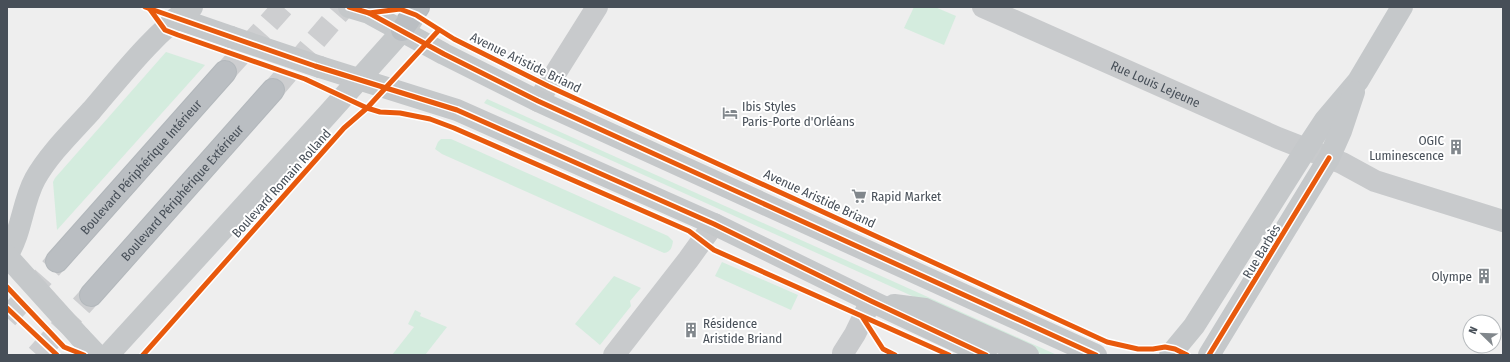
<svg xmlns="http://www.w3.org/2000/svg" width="1510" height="362" viewBox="0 0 1510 362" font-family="'Fira Sans Condensed',sans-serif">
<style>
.green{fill:#d4ecde}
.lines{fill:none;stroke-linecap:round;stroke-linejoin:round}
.highway-tunnel{stroke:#cdced0;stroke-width:22;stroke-dasharray:22 11;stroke-linecap:butt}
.highway-casing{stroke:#b3b8bc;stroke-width:24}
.minor{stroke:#c8cacc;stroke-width:22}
.major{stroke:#c5c8ca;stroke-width:22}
.highway{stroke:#babec2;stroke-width:22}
.major-bridge{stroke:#c5c8ca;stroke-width:22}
.cycleway-casing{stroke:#fff;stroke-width:8}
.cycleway{stroke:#e8590c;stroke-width:5}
.labels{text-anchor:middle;stroke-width:4;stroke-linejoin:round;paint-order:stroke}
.street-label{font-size:13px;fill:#474f58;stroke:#fff}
.poi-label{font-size:13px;fill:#474f58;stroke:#fff;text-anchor:start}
</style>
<rect width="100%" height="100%" fill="#eee"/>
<g class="green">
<path d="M 914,7 L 935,7 L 956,16 L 944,45 L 904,28 Z"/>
<path d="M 166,52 L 205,65 L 57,230 L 53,182 L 55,178 Z"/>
<path d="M 487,99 L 1057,355 L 1043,355 L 484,103 Z"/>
<path d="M 441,139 L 451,139 L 668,236 L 673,241 C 672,247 671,252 664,253 L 442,154 L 435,149 L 438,142 Z"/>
<path d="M 722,262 L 798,295 L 791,310 L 715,276 Z"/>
<path d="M 614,276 L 641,288 L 630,301 L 631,306 L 600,345 L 575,324 Z"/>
<path d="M 415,310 L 421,313 L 420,316 L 447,327 L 425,355 L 392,355 L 414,327 L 408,324 Z"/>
</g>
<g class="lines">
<g class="highway-tunnel">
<path d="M 225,72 L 283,7"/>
<path d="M 273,90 L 344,7"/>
<path d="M 7,318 L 57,261"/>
<path d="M 37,355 L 91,295"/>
</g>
<g class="highway-casing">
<g id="highway">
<path d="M 402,30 L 418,7"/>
<path id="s2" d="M 57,261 L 225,72"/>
<path id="s3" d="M 91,295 L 273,90"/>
</g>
</g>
<g class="minor">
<path id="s1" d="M 983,7 L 1278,138 L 1342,163 L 1375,181 L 1503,221"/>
<path d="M 538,101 L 597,7"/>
<path d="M 843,353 L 855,334 L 871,301"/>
<path d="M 614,355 L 688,260 L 714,224"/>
</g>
<g class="major">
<path d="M 349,7 L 369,13 L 444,54 L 538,101 L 1096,355"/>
<path d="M 176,18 L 231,37"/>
<path d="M 320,67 L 457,110 L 714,224 L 871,301 L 986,355"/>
<path d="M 7,256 C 22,232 22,203 35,179 C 49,154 72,132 91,111 C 121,76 154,33 192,7"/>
<path d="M 894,305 L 925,309 L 1028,355"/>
<path d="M 80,337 L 97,355"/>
<path d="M 108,355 L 328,114 L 412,20"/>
<path d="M 1170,355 L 1194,326 L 1306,149 L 1325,120 L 1358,81 L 1402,7"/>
<path d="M 1209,355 L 1329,158 L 1341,131 L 1354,92"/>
</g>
<use href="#highway" class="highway"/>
<g class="major-bridge">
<path d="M 231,37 L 320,67"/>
<path d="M 7,256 L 80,337"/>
</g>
<g class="cycleway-casing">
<g id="cycleway">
<path d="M 145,7 L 315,66 L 457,110 L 714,224 L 871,301 L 986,355"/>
<path d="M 349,7 L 369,13 L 444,54 L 538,101 L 1096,355"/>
<path d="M 149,8 L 165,30 L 178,35 L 305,79 L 367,108 L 380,112 L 400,113 L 430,119 L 454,128 L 689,231 L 714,250 L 949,355"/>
<path d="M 369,13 L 400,9 L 416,15 L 454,39 L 548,86 L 1107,342 L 1138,349 L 1153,349 L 1165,347 L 1175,349 L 1187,355"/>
<path d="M 7,287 L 64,347 L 84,355"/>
<path d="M 7,308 L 57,355"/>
<path d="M 863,318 L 883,349 L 895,355"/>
<path d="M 143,355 L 344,128 L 367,108 L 439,30"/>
<path d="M 1209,355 L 1329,158"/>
</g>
</g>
<use href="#cycleway" class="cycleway"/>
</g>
<defs>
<g id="hotel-bare" transform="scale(1.2)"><path d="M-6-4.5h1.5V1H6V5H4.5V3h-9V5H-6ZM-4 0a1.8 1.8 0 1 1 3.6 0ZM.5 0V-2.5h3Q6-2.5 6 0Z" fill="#81878c" stroke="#fff" stroke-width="2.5" paint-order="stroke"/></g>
<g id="building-bare" transform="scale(1.2)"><path d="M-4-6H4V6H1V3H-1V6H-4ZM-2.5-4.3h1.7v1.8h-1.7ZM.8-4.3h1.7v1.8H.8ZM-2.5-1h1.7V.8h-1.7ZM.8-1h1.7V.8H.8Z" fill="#81878c" stroke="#fff" stroke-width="2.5" paint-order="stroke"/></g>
<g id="supermarket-bare" transform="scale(1.2)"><path d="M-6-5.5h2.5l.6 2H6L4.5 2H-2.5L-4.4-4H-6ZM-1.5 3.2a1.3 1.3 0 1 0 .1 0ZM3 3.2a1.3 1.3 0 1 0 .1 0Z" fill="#81878c" stroke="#fff" stroke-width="2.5" paint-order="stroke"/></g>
</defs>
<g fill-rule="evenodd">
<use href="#hotel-bare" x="730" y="113"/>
<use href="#building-bare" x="1456" y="147"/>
<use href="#supermarket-bare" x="859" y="196"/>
<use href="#building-bare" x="1484" y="276"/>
<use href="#building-bare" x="691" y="330"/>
</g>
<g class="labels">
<g class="street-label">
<text transform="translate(526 62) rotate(26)" y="5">Avenue Aristide Briand</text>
<text dy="5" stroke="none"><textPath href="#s1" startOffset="189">Rue Louis Lejeune</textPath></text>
<text dy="5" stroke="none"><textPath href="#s2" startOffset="126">Boulevard Périphérique Intérieur</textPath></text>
<text transform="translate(281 183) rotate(-48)" y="5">Boulevard Romain Rolland</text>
<text dy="5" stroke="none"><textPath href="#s3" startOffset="137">Boulevard Périphérique Extérieur</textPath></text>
<text transform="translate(820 198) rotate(25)" y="5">Avenue Aristide Briand</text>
<text transform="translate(1261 251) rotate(-59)" y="5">Rue Barbès</text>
</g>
<g class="poi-label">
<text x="742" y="111">Ibis Styles<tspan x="742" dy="15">Paris-Porte d'Orléans</tspan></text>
<text x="1444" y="145" text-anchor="end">OGIC<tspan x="1444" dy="15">Luminescence</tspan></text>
<text x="871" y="201">Rapid Market</text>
<text x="1472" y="281" text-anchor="end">Olympe</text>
<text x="703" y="328">Résidence<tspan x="703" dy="15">Aristide Briand</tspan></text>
</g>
</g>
<rect width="1510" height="362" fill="none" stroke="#474f58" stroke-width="16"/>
<g transform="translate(1482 334) rotate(293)"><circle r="19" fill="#ffffff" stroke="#b5b9bc"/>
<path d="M0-3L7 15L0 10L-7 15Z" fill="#81878c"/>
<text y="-6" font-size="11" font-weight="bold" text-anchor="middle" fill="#474f58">N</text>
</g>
</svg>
